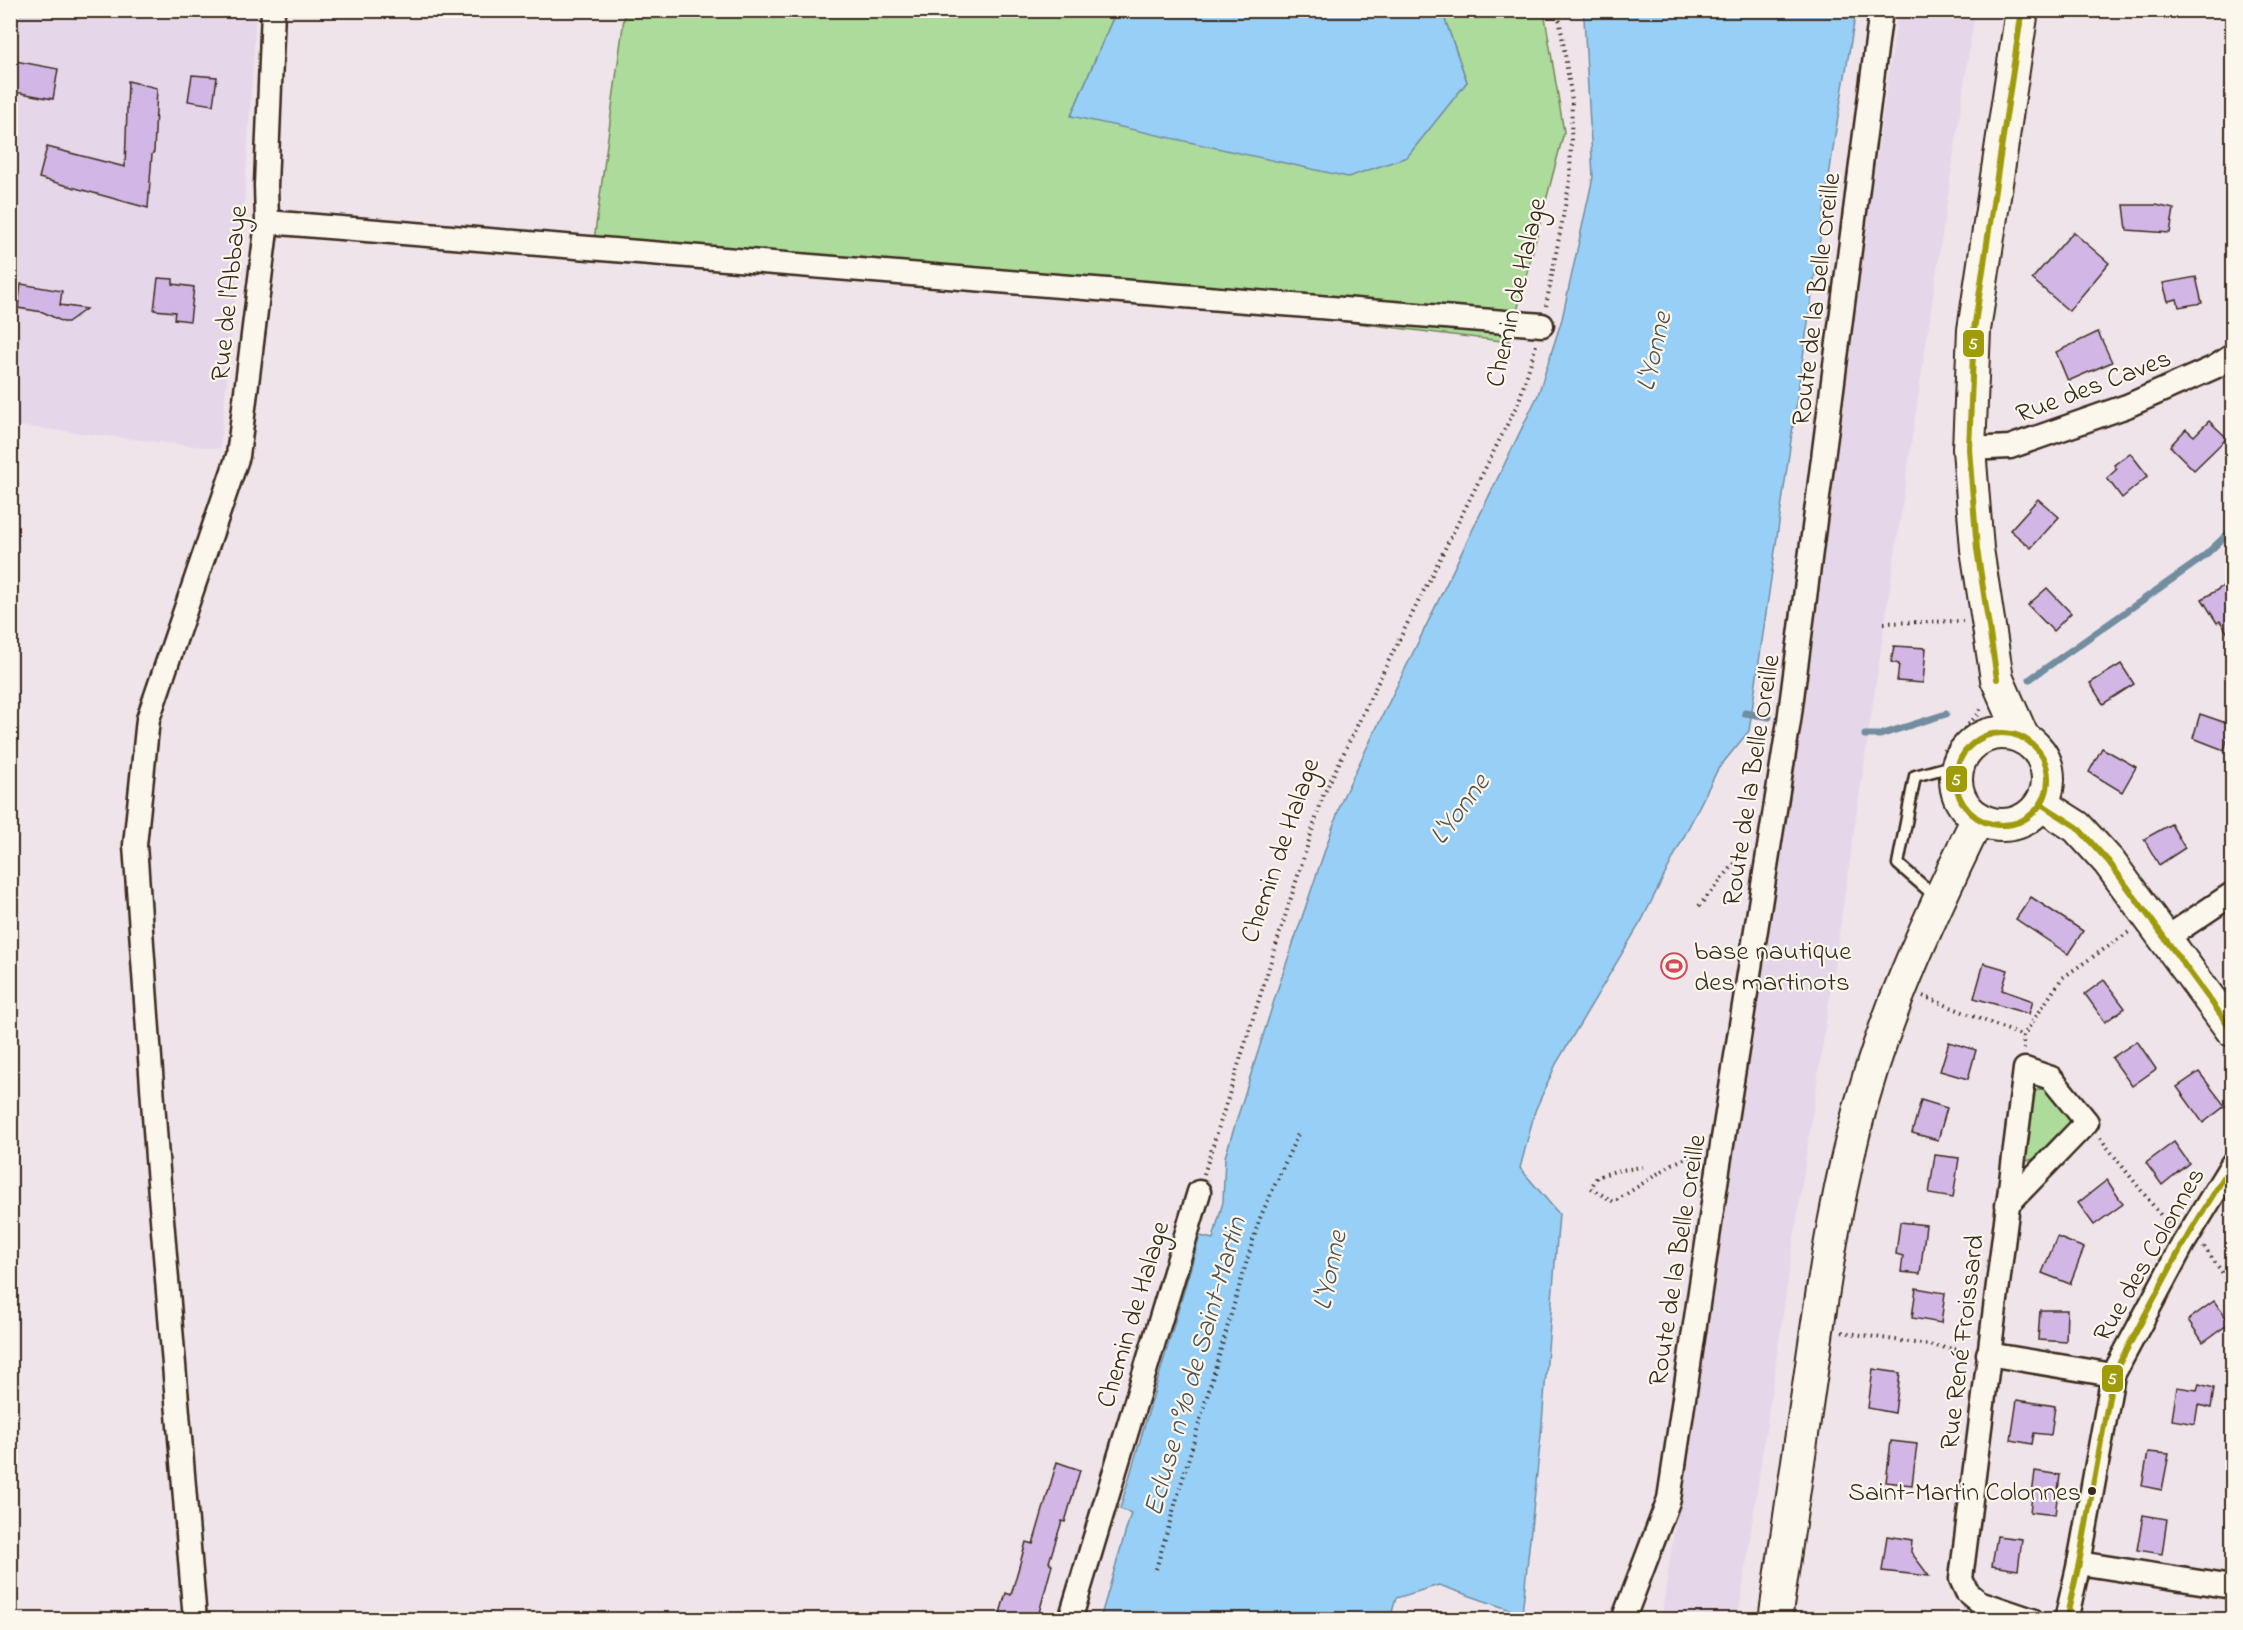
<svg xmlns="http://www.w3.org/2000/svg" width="2243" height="1630" viewBox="0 0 2243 1630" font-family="'Indie Flower',sans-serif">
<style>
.built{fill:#e6d6e9}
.green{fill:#acdb9b;stroke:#74825c;stroke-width:1.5}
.water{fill:#98cff7;stroke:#738da0;stroke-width:1.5}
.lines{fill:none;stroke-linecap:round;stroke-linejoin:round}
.stream{stroke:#738da0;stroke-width:7}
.building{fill:#d2b7e6;stroke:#3b2a1e;stroke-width:1.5}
.service-casing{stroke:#3b2a1e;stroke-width:15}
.minor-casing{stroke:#3b2a1e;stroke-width:27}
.secondary-casing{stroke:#3b2a1e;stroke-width:36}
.path{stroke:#3b2a1e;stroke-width:4;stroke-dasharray:1.5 4.5;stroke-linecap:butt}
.service{stroke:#fbf7ec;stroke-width:10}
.minor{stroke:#fbf7ec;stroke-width:22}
.secondary{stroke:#fbf7ec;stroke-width:32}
.bus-1-casing{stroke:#fbf7ec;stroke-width:10}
.bus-1{stroke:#a09b09;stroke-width:6}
.bus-dot{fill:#3b2a1e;stroke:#fbf7ec;stroke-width:2}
.labels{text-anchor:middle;stroke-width:4.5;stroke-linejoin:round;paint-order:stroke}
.bus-label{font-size:26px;fill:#3b2a1e;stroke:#fbf7ec;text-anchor:end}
.street-label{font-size:27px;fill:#3b2a1e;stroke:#fbf7ec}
.poi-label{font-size:27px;fill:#3b2a1e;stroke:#fbf7ec;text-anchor:start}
.water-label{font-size:28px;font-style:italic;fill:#525354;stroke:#fbf7ec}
.line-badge{stroke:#fbf7ec;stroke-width:2}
.badge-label{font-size:16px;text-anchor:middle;font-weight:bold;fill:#fff}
</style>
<rect width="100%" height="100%" fill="#efe4ea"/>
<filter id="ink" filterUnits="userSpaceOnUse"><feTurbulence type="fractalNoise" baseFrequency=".0167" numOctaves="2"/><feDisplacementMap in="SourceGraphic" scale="12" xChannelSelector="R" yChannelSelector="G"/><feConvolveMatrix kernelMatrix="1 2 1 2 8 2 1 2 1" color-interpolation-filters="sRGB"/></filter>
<g filter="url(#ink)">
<g class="built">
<path d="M 11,11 L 256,11 L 244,206 L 220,449 L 11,425 Z"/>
<path d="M 1898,11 L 1975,11 L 1738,1619 L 1661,1620 Z"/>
</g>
<g class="green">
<path d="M 625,11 L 1116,11 L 1071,116 L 1467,82 L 1442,11 L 1544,11 L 1564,132 L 1509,342 L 1300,316 L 593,248 Z"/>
<path d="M 2039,1089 L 2051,1090 L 2072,1112 C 2069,1134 2048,1156 2027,1161 L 2023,1158 L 2032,1094 Z"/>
</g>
<g class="water">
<path d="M 1116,11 L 1442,11 L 1467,82 L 1407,157 L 1348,177 L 1071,116 Z"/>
<path d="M 1582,11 L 1856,11 L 1835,135 L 1749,731 L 1718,769 L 1642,920 L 1556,1064 L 1535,1111 L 1520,1168 L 1559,1214 L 1541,1435 L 1522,1614 L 1439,1585 L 1396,1598 L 1390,1619 L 1100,1619 L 1131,1513 L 1120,1509 L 1200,1236 L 1213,1239 L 1223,1202 L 1225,1157 L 1278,988 L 1343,797 L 1538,395 L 1562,319 L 1593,177 L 1584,18 Z"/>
</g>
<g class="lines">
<g class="stream">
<path d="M 2030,679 L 2201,559 L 2232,530"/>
<path d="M 1745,713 L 1769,717"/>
<path d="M 1865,735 L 1880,735 L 1946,714"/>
</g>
</g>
<g class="building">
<path d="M 10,60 L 58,69 L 53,99 L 10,91 Z"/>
<path d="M 192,75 L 217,77 L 213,105 L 188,101 Z"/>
<path d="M 128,81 L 157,88 L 154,152 L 152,154 L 148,208 L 39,178 L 47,147 L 125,167 Z"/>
<path d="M 2124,205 L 2156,205 L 2174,209 L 2170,233 L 2127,230 Z"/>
<path d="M 2073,232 L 2109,263 L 2069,311 L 2032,279 Z"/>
<path d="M 2196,277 L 2202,303 L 2179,307 L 2177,299 L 2168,301 L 2163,283 Z"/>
<path d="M 158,278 L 173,279 L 173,284 L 194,287 L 190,321 L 174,319 L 175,312 L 154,310 Z"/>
<path d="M 21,284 L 62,291 L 60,305 L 86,309 L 68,322 L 63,322 L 43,312 L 18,308 Z"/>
<path d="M 2098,332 L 2112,362 L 2068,381 L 2056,352 Z"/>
<path d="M 2209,421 L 2227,438 L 2194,470 L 2170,446 L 2186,429 L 2194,436 Z"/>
<path d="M 2130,453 L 2148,476 L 2122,498 L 2107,478 L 2117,469 L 2114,465 Z"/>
<path d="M 2038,499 L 2059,517 L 2031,548 L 2010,530 Z"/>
<path d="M 2225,585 L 2232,597 L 2232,640 L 2220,621 L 2217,623 L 2202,599 Z"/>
<path d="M 2047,588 L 2071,613 L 2053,631 L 2028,605 Z"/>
<path d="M 1894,646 L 1926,648 L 1923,683 L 1897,681 L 1899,664 L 1891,662 Z"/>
<path d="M 2121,664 L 2134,684 L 2103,704 L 2090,683 Z"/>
<path d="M 2200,714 L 2232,725 L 2224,750 L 2193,738 Z"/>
<path d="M 2102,748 L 2136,767 L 2122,792 L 2089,772 Z"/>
<path d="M 2171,824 L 2185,848 L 2159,865 L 2144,839 Z"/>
<path d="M 2031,897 L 2083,931 L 2068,954 L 2016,919 Z"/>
<path d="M 1984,963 L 2008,970 L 2002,990 L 2033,1001 L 2029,1014 L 1974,998 Z"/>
<path d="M 2104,980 L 2125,1008 L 2105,1022 L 2085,994 Z"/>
<path d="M 2137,1041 L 2156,1069 L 2132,1086 L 2112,1058 Z"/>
<path d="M 1949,1042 L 1976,1050 L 1968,1079 L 1940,1071 Z"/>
<path d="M 2199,1072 L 2225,1106 L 2203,1123 L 2177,1087 Z"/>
<path d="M 1921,1100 L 1947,1108 L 1938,1140 L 1912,1133 Z"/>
<path d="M 2174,1142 L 2189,1163 L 2162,1185 L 2146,1163 Z"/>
<path d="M 1935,1155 L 1959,1158 L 1953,1198 L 1929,1194 Z"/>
<path d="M 2107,1180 L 2123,1204 L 2094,1225 L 2078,1203 Z"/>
<path d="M 1900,1222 L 1926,1225 L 1920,1274 L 1901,1272 L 1903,1256 L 1896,1254 Z"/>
<path d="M 2057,1237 L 2084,1248 L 2070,1284 L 2042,1273 Z"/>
<path d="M 1916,1288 L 1945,1293 L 1941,1323 L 1912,1318 Z"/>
<path d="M 2214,1301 L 2230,1323 L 2203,1342 L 2188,1320 Z"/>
<path d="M 2040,1310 L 2067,1310 L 2066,1342 L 2038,1340 Z"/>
<path d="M 1873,1369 L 1900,1373 L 1895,1413 L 1868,1408 Z"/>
<path d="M 2199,1384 L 2214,1388 L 2211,1408 L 2198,1405 L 2195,1424 L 2172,1420 L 2177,1387 L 2197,1390 Z"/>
<path d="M 2017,1400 L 2055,1406 L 2051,1435 L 2034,1433 L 2032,1444 L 2011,1440 Z"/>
<path d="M 1891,1441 L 1917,1444 L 1912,1485 L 1886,1482 Z"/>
<path d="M 2148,1452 L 2169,1454 L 2162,1490 L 2142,1486 Z"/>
<path d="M 1057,1462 L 1080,1470 L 1065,1522 L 1062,1521 L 1049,1562 L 1052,1565 L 1037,1620 L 998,1620 L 1006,1593 L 1011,1595 L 1026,1542 L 1033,1544 Z"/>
<path d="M 2035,1471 L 2060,1475 L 2055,1515 L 2030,1512 Z"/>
<path d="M 2143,1515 L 2167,1519 L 2162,1554 L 2137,1550 Z"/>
<path d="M 1887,1536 L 1912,1540 L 1911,1552 L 1929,1576 L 1882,1571 Z"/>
<path d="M 1997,1536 L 2022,1539 L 2018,1570 L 1992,1566 Z"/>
</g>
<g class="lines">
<g class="service-casing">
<path id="service" d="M 1936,897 L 1898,864 L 1915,776 L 1959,764"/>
</g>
<g class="minor-casing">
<g id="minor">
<path d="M 267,222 L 1542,325"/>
<path d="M 1969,449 L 2010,447 L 2127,406 L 2215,367 L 2232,356"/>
<path d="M 2165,939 L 2232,894"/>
<path d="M 2007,1205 L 2087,1122 L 2051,1078 L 2025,1069 L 1961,1579 L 1967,1592 L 1979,1602 L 2032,1620"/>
<path d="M 1988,1354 L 2113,1375"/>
<path d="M 2079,1563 L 2232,1587"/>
<path d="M 195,1620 L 157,1158 L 135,845 L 148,719 L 238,456 L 267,222 L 266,185 L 273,10"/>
<path d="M 1070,1620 L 1199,1192"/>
<path d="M 1623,1620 L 1669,1499 L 1718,1170 L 1789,721 L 1881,10"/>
<path d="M 2066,1620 L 2079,1563 L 2113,1375 L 2183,1244 L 2232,1164"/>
</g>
</g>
<g class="secondary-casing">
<g id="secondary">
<path d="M 2022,10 L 1974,330 L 1969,449 L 1977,549 L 1997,679 L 2023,738"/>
<circle cx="2002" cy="779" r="46"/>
<path d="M 2041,804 L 2077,827 L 2109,862 L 2232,1030"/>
<path d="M 1775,1620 C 1787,1537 1799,1454 1811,1372 C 1822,1293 1834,1212 1853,1135 C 1880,1023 1928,921 1978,818"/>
</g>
</g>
<g class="path">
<path d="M 1546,306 L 1570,180 L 1572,100 L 1558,10"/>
<path d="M 1884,623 L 1963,621"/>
<path d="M 1944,751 L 1979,713 L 1981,706"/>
<path d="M 1699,906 L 1746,850"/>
<path d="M 1923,996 L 2023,1036"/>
<path d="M 2024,1049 L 2023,1036 L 2062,978 L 2129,932"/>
<path d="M 2100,1138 L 2170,1227"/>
<path d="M 1643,1167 L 1615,1171 L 1597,1177 L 1591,1188 L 1614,1202 L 1674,1163 L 1699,1153"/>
<path d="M 1204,1174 L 1323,796 L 1382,674 L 1519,401 L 1536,345"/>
<path d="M 2204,1247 L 2232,1286"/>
<path d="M 1842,1332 L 1968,1351"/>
<path d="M 1156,1569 L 1259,1220 L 1298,1134"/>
</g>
<use href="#service" class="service"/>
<use href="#minor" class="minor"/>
<use href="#secondary" class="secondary"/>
<g class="bus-1-casing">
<g id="bus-1">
<path d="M 1997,679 L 1977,549 L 1969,449 L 1974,330 L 2022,10"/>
<circle cx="2002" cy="779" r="46"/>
<path d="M 2041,804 L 2077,827 L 2109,862 L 2232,1030"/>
<path d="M 2066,1620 L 2079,1563 L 2113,1375 L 2183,1244 L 2232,1164"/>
</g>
</g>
<use href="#bus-1" class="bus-1"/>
</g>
</g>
<defs>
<g id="stadium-ring" transform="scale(1.35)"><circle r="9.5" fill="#fbf7ec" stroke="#d1495b" stroke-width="1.5"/><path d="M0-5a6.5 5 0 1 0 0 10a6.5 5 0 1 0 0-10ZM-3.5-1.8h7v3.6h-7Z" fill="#d1495b"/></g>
</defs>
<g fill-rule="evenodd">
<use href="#stadium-ring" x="1674" y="966"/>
</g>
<circle class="bus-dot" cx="2092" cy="1491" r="5"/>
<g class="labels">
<g class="bus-label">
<text x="2081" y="1500">Saint-Martin Colonnes</text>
</g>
<g class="street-label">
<text transform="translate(1515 292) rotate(-77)" y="9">Chemin de Halage</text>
<text transform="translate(228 293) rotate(-84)" y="9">Rue de l'Abbaye</text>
<text transform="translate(1815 299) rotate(-83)" y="9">Route de la Belle Oreille</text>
<text transform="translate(2093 385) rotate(-21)" y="9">Rue des Caves</text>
<text transform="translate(1750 780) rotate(-81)" y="9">Route de la Belle Oreille</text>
<text transform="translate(1279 850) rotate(-71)" y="9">Chemin de Halage</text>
<text transform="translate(2148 1254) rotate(-60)" y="9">Rue des Colonnes</text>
<text transform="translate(1676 1260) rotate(-81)" y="9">Route de la Belle Oreille</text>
<text transform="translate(1132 1314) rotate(-73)" y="9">Chemin de Halage</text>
<text transform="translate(1961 1342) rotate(-83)" y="9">Rue René Froissard</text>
</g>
<g class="poi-label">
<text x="1694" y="959">base nautique<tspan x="1694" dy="31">des martinots</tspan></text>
</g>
<g class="water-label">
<text transform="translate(1652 351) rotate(-77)" y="10">L'Yonne</text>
<text transform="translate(1458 808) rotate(-53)" y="10">L'Yonne</text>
<text transform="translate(1328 1270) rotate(-78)" y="10">L'Yonne</text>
<text transform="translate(1193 1366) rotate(-74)" y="10">Ecluse n°10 de Saint-Martin</text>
</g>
</g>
<g class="line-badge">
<rect x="1962" y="329" width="23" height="29" rx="6" fill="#a09b09"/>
<rect x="1945" y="765" width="23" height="28" rx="6" fill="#a09b09"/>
<rect x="2101" y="1364" width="23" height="29" rx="6" fill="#a09b09"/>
</g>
<g class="badge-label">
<text x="1973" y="349">5</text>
<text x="1956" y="785">5</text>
<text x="2112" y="1384">5</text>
</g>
<rect width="2243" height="1630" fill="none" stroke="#fbf7ec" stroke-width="36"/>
<rect x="18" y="18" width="2207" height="1594" fill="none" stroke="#3b2a1e" stroke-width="2" filter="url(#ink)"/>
</svg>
